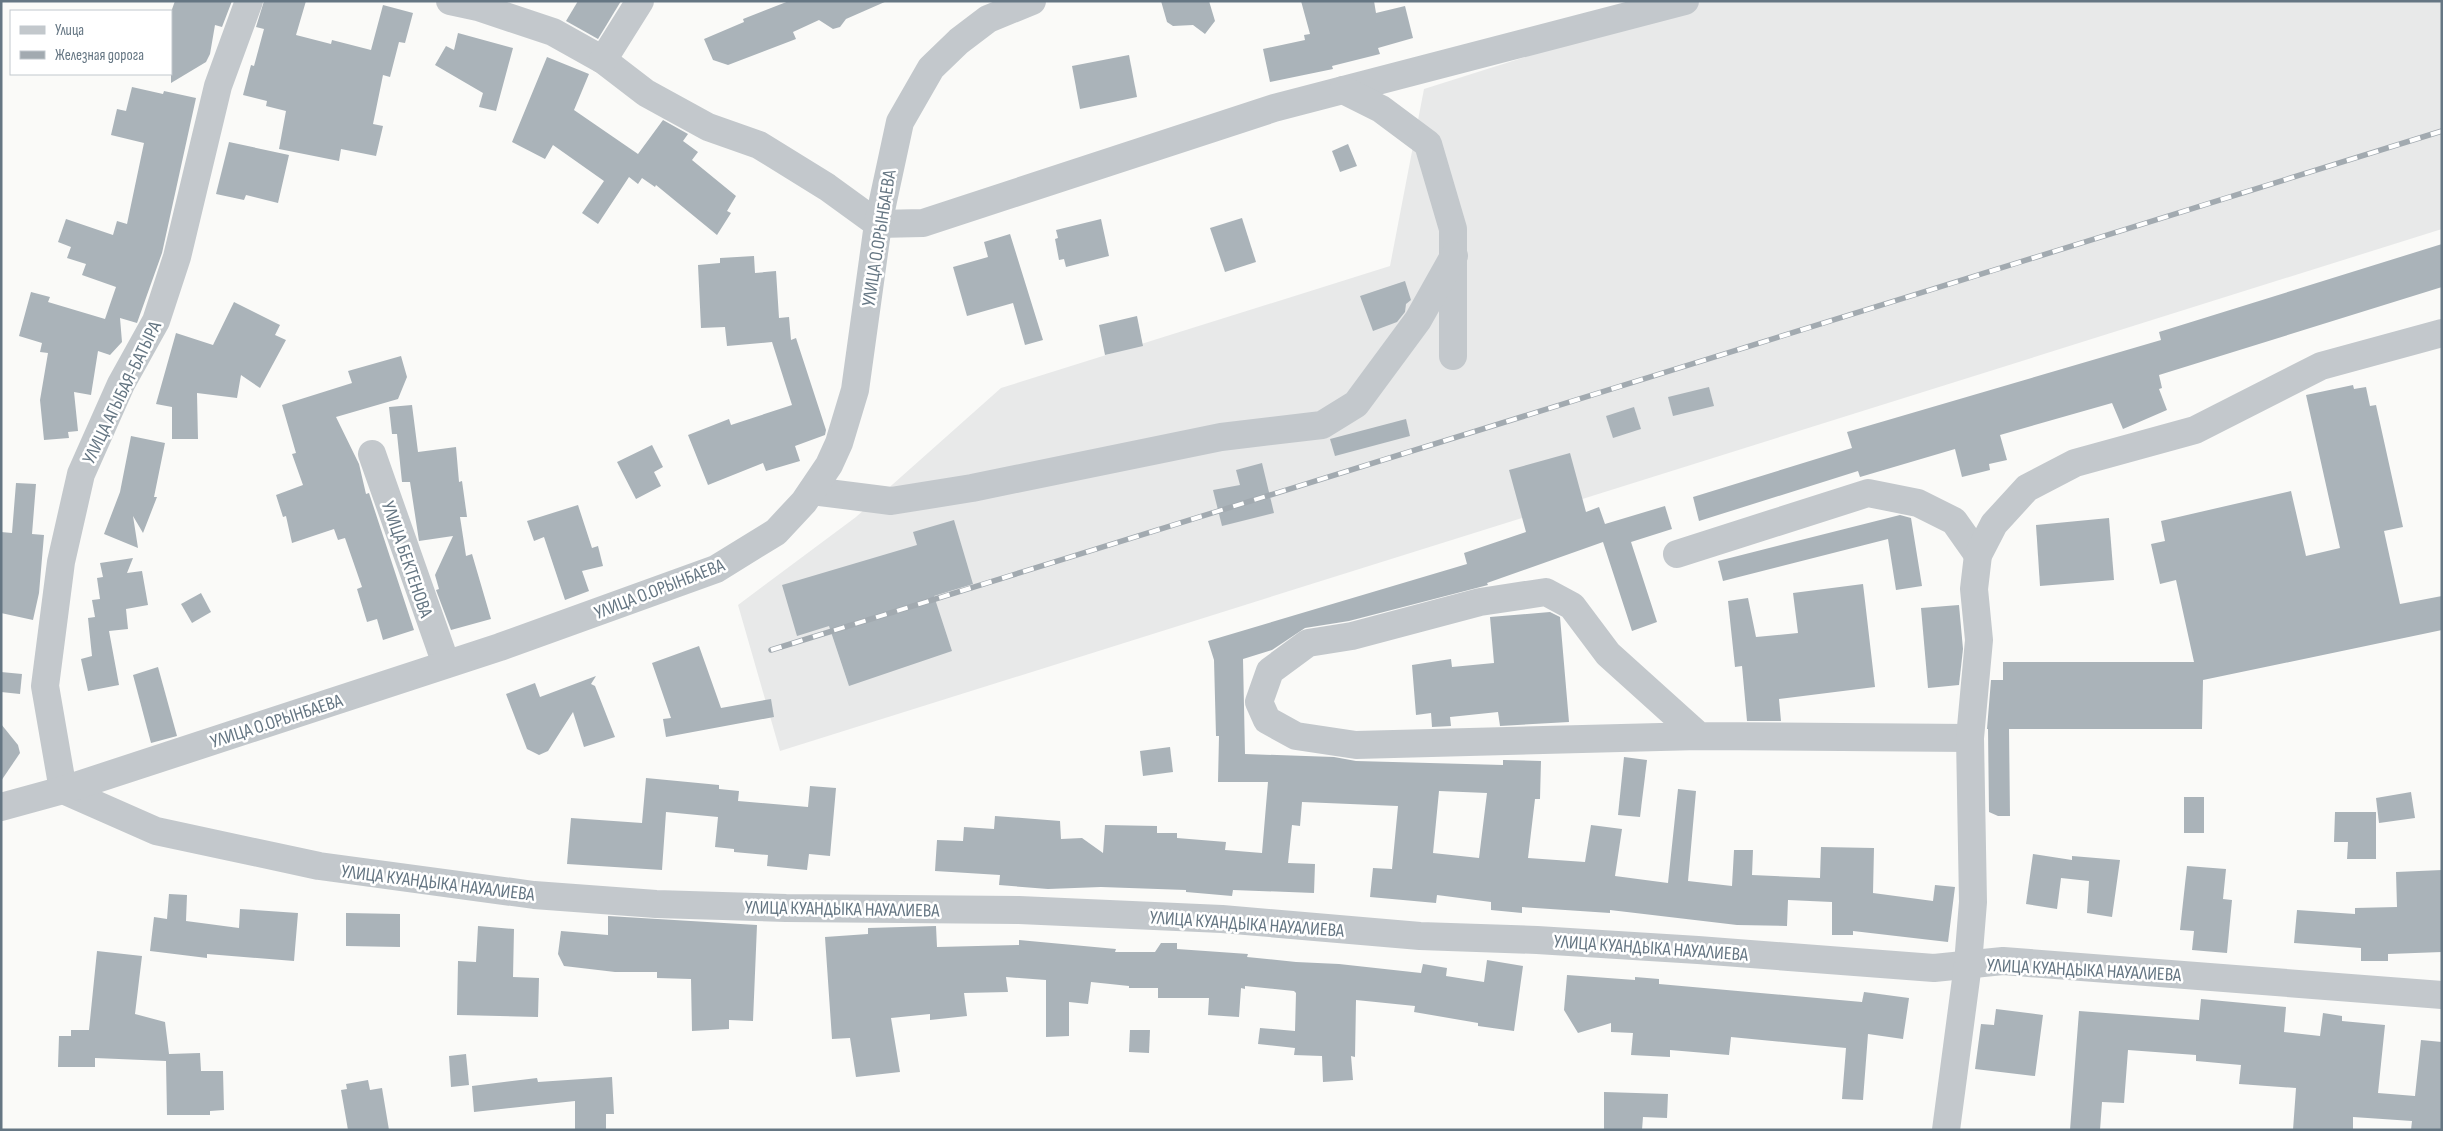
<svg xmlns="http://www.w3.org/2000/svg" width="2443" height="1131" viewBox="0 0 2443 1131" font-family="'Sofia Sans Condensed',sans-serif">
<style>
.built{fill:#e8e9e9}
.building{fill:#aab3b9;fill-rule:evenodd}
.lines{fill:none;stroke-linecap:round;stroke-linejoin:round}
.minor{stroke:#c3c8cc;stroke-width:28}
.rail-casing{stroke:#a2aab0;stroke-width:5.5}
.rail{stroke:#fff;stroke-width:4;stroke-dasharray:11;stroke-linecap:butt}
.labels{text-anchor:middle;stroke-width:5;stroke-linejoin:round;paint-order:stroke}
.street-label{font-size:19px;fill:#657683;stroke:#fff}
</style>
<rect width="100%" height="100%" fill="#fafaf8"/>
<path class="built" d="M 1702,1 L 2442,1 L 2442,229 L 780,751 L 738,605 L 856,517 L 1001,388 L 1390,266 L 1424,89 Z"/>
<g class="building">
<path d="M 175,1 L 232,1 L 222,27 L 215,25 L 210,54 L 206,62 L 171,83 L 171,12 Z"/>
<path d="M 264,1 L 306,1 L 296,35 L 331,44 L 332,40 L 371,50 L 383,5 L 413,13 L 405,43 L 399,42 L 390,77 L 383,75 L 373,124 L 383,126 L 376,156 L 341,149 L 339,161 L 279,149 L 286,111 L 266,106 L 267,101 L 243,95 L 251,65 L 254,66 L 264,29 L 256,27 Z"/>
<path d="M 578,1 L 621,1 L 598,39 L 566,21 Z"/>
<path d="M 789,1 L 887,1 L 846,19 L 840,27 L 833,29 L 819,20 L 793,32 L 796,39 L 728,65 L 713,60 L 704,39 L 744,22 L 743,19 Z"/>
<path d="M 1161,1 L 1209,1 L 1215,21 L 1205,34 L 1193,25 L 1173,26 L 1167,22 Z"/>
<path d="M 1301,1 L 1374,1 L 1376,13 L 1405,6 L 1413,38 L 1378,48 L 1380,54 L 1332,66 L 1333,69 L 1270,82 L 1263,49 L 1305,40 L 1304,35 L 1310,34 Z"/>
<path d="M 458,33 L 513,48 L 496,111 L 479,107 L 483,93 L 435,65 L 446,46 L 454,50 Z"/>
<path d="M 1129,55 L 1137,97 L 1080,109 L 1072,66 Z"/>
<path d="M 547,57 L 589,74 L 574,110 L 638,154 L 663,120 L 688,134 L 683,141 L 698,152 L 692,160 L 736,196 L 727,211 L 731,213 L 717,235 L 656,185 L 655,187 L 642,178 L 638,184 L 629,177 L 598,224 L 582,213 L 604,181 L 553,145 L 545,159 L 512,142 Z"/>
<path d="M 132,87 L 163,94 L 164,91 L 196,98 L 162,253 L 137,323 L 120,318 L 122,342 L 110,355 L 98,351 L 91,395 L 74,392 L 78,431 L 68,432 L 69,438 L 44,440 L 40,400 L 48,353 L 40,352 L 42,343 L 19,336 L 31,292 L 50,297 L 48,302 L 105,319 L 116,287 L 82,275 L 86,264 L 67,258 L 71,247 L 58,242 L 66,219 L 113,235 L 117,221 L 127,224 L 144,143 L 111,135 L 117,109 L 126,111 Z"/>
<path d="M 229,142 L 289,155 L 278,203 L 246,195 L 244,200 L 216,194 Z"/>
<path d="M 1348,144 L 1357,166 L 1340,172 L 1332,151 Z"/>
<path d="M 1242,218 L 1256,262 L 1225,272 L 1210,228 Z"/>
<path d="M 1101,219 L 1109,256 L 1066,267 L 1064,259 L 1059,260 L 1055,239 L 1058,238 L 1056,230 Z"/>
<path d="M 1010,234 L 1043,340 L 1025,345 L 1013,303 L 967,316 L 953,267 L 988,257 L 984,242 Z"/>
<path d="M 2442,244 L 2442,287 L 2159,375 L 2162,388 L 2159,389 L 2167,410 L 2123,429 L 2112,403 L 2000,435 L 2007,460 L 1989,464 L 1990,470 L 1962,477 L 1955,449 L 1860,477 L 1858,471 L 1699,521 L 1693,497 L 1852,448 L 1847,432 L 2161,340 L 2159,332 Z"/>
<path d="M 754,256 L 755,273 L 776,271 L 779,318 L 789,317 L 791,340 L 796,338 L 826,430 L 825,435 L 795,446 L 800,461 L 766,471 L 763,463 L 708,485 L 688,435 L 729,419 L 731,425 L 792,405 L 772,342 L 727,346 L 725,327 L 701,328 L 698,265 L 720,263 L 720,258 Z"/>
<path d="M 1405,281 L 1411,300 L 1406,304 L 1405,312 L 1397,322 L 1373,331 L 1360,296 Z"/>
<path d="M 234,302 L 280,325 L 275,335 L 286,340 L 260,388 L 241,375 L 237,398 L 197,393 L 198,439 L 172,439 L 172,407 L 156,404 L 176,333 L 213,345 Z"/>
<path d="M 1137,316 L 1143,346 L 1105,355 L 1099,325 Z"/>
<path d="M 401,356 L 407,377 L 398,399 L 336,417 L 359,464 L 366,494 L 369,493 L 414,630 L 383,640 L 377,619 L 367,622 L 357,589 L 362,587 L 345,538 L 338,540 L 334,529 L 292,543 L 286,516 L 283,517 L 276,495 L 303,485 L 292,454 L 296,453 L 282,405 L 352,383 L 348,371 Z"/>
<path d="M 2353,385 L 2354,389 L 2366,387 L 2370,406 L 2376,405 L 2403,527 L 2384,531 L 2400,604 L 2442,596 L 2442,630 L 2203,680 L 2202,729 L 2009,729 L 2010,816 L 1998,816 L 1989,812 L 1988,729 L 1987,729 L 1991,680 L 2003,680 L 2003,662 L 2194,662 L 2176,580 L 2160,584 L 2151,544 L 2165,541 L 2161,521 L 2291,491 L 2306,556 L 2340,548 L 2306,395 Z"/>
<path d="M 1709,387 L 1714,406 L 1673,416 L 1668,397 Z"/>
<path d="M 412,405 L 418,452 L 456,447 L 459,482 L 462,481 L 467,517 L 460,517 L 466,556 L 472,554 L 491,619 L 451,630 L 436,590 L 439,589 L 435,575 L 453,536 L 419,541 L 410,482 L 402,482 L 397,434 L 392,434 L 389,407 Z"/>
<path d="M 1634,407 L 1641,429 L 1613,438 L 1606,416 Z"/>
<path d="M 1406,419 L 1410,436 L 1335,456 L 1330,439 Z"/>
<path d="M 131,436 L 165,443 L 154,497 L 157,497 L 143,533 L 133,516 L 138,548 L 104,534 L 120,492 Z"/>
<path d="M 652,445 L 663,467 L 654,472 L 661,486 L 636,499 L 617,462 Z"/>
<path d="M 1570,453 L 1586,512 L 1599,507 L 1605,524 L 1665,506 L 1672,529 L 1631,542 L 1657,622 L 1632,631 L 1603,542 L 1487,583 L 1488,585 L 1349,621 L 1305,628 L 1272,650 L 1243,659 L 1245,754 L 1334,757 L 1356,761 L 1503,765 L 1503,760 L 1541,761 L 1540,799 L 1535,799 L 1528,858 L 1585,862 L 1591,825 L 1622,829 L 1615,876 L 1668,883 L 1678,789 L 1696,791 L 1688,881 L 1732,886 L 1734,850 L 1753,850 L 1752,875 L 1820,878 L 1821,847 L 1874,848 L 1873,893 L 1933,901 L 1935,885 L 1955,887 L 1948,942 L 1853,931 L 1853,935 L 1832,935 L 1832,902 L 1788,900 L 1787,926 L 1737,925 L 1610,910 L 1610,913 L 1522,907 L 1522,913 L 1491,910 L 1491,902 L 1437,895 L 1436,903 L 1370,897 L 1373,868 L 1392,869 L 1398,806 L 1302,802 L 1300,826 L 1292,825 L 1288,863 L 1315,864 L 1314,893 L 1233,890 L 1232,896 L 1186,892 L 1186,890 L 1101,887 L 1048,889 L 999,885 L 1000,875 L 935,871 L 937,840 L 963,841 L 964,827 L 994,829 L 995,816 L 1060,821 L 1061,839 L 1082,838 L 1103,853 L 1105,825 L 1157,826 L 1157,833 L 1177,833 L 1177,838 L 1226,842 L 1225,850 L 1262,853 L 1268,782 L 1218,782 L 1219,736 L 1216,736 L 1214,660 L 1208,641 L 1467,564 L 1464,553 L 1526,532 L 1509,470 ZM 1439,791 L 1487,793 L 1479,858 L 1433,853 Z"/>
<path d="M 1262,463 L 1274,513 L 1222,526 L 1213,490 L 1240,485 L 1236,470 Z"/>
<path d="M 16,483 L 36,484 L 32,534 L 44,535 L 39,593 L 33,620 L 1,613 L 1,532 L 12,533 Z"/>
<path d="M 578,505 L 592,548 L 598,546 L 603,566 L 582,571 L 589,591 L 565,600 L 544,537 L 534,541 L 527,521 Z"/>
<path d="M 1900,515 L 1911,518 L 1922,586 L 1896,590 L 1888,539 L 1723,581 L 1718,561 Z"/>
<path d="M 2109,518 L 2114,580 L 2040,586 L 2036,525 Z"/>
<path d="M 954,520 L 973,584 L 934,596 L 952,651 L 849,686 L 829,626 L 797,636 L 782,585 L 917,545 L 913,532 Z"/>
<path d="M 133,558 L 127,573 L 142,571 L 148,605 L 126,609 L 128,629 L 109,631 L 119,685 L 88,691 L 81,659 L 92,656 L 88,618 L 95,617 L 92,600 L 100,599 L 97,578 L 103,577 L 100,563 Z"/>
<path d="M 1863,584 L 1875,687 L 1779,699 L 1781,721 L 1747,721 L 1742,666 L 1735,667 L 1728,601 L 1748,598 L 1756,637 L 1798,633 L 1793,593 Z"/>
<path d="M 201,593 L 211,612 L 192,623 L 181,604 Z"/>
<path d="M 1959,605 L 1963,649 L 1959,685 L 1928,688 L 1921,608 Z"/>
<path d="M 1550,612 L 1560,617 L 1569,722 L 1500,726 L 1498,712 L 1450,717 L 1451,726 L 1432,727 L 1431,713 L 1416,715 L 1412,665 L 1451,659 L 1452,667 L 1494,663 L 1490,617 Z"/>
<path d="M 699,646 L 721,708 L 771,699 L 774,717 L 666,737 L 663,719 L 671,718 L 652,663 Z"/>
<path d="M 158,667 L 177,736 L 151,743 L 133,675 Z"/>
<path d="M 1,672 L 22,674 L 20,694 L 1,692 Z"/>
<path d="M 596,676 L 591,684 L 595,686 L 615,737 L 584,747 L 573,712 L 548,751 L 539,755 L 527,749 L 506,694 L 535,683 L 540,697 Z"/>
<path d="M 1,724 L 18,745 L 20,753 L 1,781 Z"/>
<path d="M 1170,747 L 1173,772 L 1143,776 L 1140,751 Z"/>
<path d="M 1624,757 L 1647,760 L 1640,817 L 1618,815 Z"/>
<path d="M 646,778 L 719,785 L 719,789 L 739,791 L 738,801 L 808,807 L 810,786 L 836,788 L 830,856 L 809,854 L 807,870 L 767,866 L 768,855 L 734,852 L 734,849 L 715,847 L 718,817 L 666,812 L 662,870 L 567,864 L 571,818 L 642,823 Z"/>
<path d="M 2411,792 L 2415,818 L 2379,823 L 2376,798 Z"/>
<rect x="2184" y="797" width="20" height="36"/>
<path d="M 2335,812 L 2376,812 L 2376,859 L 2347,859 L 2348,842 L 2334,842 Z"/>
<path d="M 2033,854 L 2072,860 L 2072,856 L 2120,860 L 2112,917 L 2087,913 L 2089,881 L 2061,878 L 2057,909 L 2026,904 Z"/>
<path d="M 2187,866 L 2226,869 L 2223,899 L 2232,900 L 2227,953 L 2192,950 L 2194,931 L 2180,930 Z"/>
<path d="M 2442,870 L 2442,952 L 2388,954 L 2388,961 L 2361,961 L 2361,948 L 2294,943 L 2297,910 L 2355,914 L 2355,908 L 2397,907 L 2396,872 Z"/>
<path d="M 169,894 L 187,895 L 186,921 L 239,928 L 240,909 L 298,913 L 294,961 L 207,954 L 207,958 L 150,951 L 154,917 L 167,919 Z"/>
<path d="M 346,913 L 400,914 L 400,947 L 346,946 Z"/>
<path d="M 608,916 L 757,925 L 753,1021 L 729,1020 L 729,1029 L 692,1031 L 691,979 L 657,978 L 657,972 L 615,972 L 564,966 L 558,954 L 561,931 L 608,935 Z"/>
<path d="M 478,926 L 514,929 L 513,977 L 539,978 L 538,1017 L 457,1015 L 458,961 L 476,962 Z"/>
<path d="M 936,926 L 937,947 L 1019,945 L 1019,940 L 1116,949 L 1115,952 L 1155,952 L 1161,943 L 1177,943 L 1177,949 L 1248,954 L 1247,957 L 1296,962 L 1339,964 L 1421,973 L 1423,964 L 1447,968 L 1446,976 L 1484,982 L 1487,960 L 1523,966 L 1514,1031 L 1478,1026 L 1478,1023 L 1414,1012 L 1415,1006 L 1356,1000 L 1355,1057 L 1351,1056 L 1353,1080 L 1323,1082 L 1322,1056 L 1294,1055 L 1295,1048 L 1258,1044 L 1260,1028 L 1295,1031 L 1296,993 L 1294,991 L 1245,986 L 1245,989 L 1241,988 L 1239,1017 L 1208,1015 L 1209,998 L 1158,998 L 1158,988 L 1129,988 L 1129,986 L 1091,982 L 1088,1004 L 1069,1002 L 1069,1036 L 1046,1037 L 1046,980 L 1006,977 L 1008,992 L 964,993 L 967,1016 L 930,1020 L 930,1014 L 891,1018 L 900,1072 L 856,1077 L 850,1038 L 832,1039 L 825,937 L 868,934 L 868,928 Z"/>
<path d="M 97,951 L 142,956 L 135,1014 L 165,1022 L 169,1054 L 200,1053 L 201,1071 L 223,1071 L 224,1110 L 210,1111 L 210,1115 L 167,1115 L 166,1061 L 95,1058 L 95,1067 L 58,1067 L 59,1036 L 71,1036 L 71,1030 L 89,1030 Z"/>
<path d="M 1567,975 L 1635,980 L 1635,977 L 1659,979 L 1659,984 L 1862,1002 L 1864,992 L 1909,998 L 1903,1039 L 1868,1034 L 1863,1100 L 1842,1099 L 1846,1048 L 1731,1037 L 1729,1055 L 1670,1050 L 1670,1057 L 1631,1055 L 1633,1033 L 1611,1032 L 1611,1023 L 1578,1033 L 1564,1010 Z"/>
<path d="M 2201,999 L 2286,1007 L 2284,1032 L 2320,1036 L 2323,1013 L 2342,1016 L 2342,1021 L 2385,1025 L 2378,1093 L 2415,1096 L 2421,1040 L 2442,1042 L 2442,1130 L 2411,1130 L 2412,1121 L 2353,1117 L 2353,1130 L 2293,1130 L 2296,1088 L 2239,1084 L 2241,1065 L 2196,1061 L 2196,1055 L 2128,1050 L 2124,1103 L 2102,1102 L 2100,1130 L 2070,1130 L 2079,1011 L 2199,1020 Z"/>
<path d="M 1996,1009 L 2043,1015 L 2035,1076 L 1975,1069 L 1981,1024 L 1994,1025 Z"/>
<path d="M 1130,1030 L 1150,1030 L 1149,1053 L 1129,1052 Z"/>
<path d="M 466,1054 L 469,1085 L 451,1087 L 449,1056 Z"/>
<path d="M 612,1077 L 614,1114 L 606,1114 L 606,1130 L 575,1130 L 575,1101 L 474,1112 L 472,1086 L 537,1078 L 538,1082 Z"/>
<path d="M 368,1080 L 370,1090 L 382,1088 L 389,1130 L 348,1130 L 341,1090 L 347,1089 L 346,1084 Z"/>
<path d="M 1604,1092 L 1668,1094 L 1667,1118 L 1643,1117 L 1642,1130 L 1604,1130 Z"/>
</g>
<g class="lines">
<g class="minor">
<path d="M 249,1 L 218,86 L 177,257 L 156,321 L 121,384 L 81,474 L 61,562 L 45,686 L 63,790 L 156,831 L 319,866 L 534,895 L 656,904 L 786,908 L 1019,910 L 1222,919 L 1420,936 L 1537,940 L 1698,950 L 1934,968 L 2003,961 L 2442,995"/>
<path d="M 450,1 L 478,7 L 553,32 L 603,60 L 646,93 L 708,127 L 759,145 L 827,187 L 878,224 L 923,223 L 1274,108 L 1685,1"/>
<path d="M 603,60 L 640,1"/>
<path d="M 1343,90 L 1381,109 L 1428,144 L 1453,229 L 1453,356"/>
<path d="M 372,454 L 446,664"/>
<path d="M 812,491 L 891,501 L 972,488 L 1221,437 L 1322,425 L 1356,404 L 1418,320 L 1454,256"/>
<path d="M 1677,554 L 1868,493 L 1918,503 L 1954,521 L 1978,555"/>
<path d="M 1699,736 L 1608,654 L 1572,606 L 1546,592 L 1480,602 L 1352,636 L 1308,643 L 1270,671 L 1259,702 L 1267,720 L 1296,736 L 1356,745 L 1699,736 L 1970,738"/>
<path d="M 1,807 L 63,790 L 500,647 L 716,569 L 776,532 L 804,502 L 829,465 L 839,443 L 855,390 L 878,224 L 900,122 L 931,68 L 959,41 L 988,19 L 1032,1"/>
<path d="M 1946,1130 L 1968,964 L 1973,902 L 1970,738 L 1979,640 L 1974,589 L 1978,555 L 1994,524 L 2027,488 L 2075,463 L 2195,430 L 2321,366 L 2442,333"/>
</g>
<g class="rail-casing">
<path id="rail" d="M 771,650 L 2442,131"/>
</g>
<use href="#rail" class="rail"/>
</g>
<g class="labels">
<g class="street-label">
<text transform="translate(878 238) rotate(-81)" y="7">УЛИЦА О.ОРЫНБАЕВА</text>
<text transform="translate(121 392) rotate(-64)" y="7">УЛИЦА АГЫБАЯ-БАТЫРА</text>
<text transform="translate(408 559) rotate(71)" y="7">УЛИЦА БЕКТЕНОВА</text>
<text transform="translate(659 588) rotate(-21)" y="7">УЛИЦА О.ОРЫНБАЕВА</text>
<text transform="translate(276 720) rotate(-18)" y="7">УЛИЦА О.ОРЫНБАЕВА</text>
<text transform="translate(438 882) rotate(7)" y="7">УЛИЦА КУАНДЫКА НАУАЛИЕВА</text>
<text transform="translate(842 908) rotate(1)" y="7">УЛИЦА КУАНДЫКА НАУАЛИЕВА</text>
<text transform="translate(1247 923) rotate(4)" y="7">УЛИЦА КУАНДЫКА НАУАЛИЕВА</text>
<text transform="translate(1651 947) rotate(4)" y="7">УЛИЦА КУАНДЫКА НАУАЛИЕВА</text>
<text transform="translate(2084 969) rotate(3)" y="7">УЛИЦА КУАНДЫКА НАУАЛИЕВА</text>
</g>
</g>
<rect width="2443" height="1131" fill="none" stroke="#657683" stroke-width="5"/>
<rect x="10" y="10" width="162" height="65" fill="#ffffff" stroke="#c1c8cd"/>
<rect x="20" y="26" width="25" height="8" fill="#c3c8cc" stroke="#c1c8cd"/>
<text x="55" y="35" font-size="15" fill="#657683">Улица</text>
<rect x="20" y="51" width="25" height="8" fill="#a2aab0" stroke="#c1c8cd"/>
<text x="55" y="60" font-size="15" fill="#657683">Железная дорога</text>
</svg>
